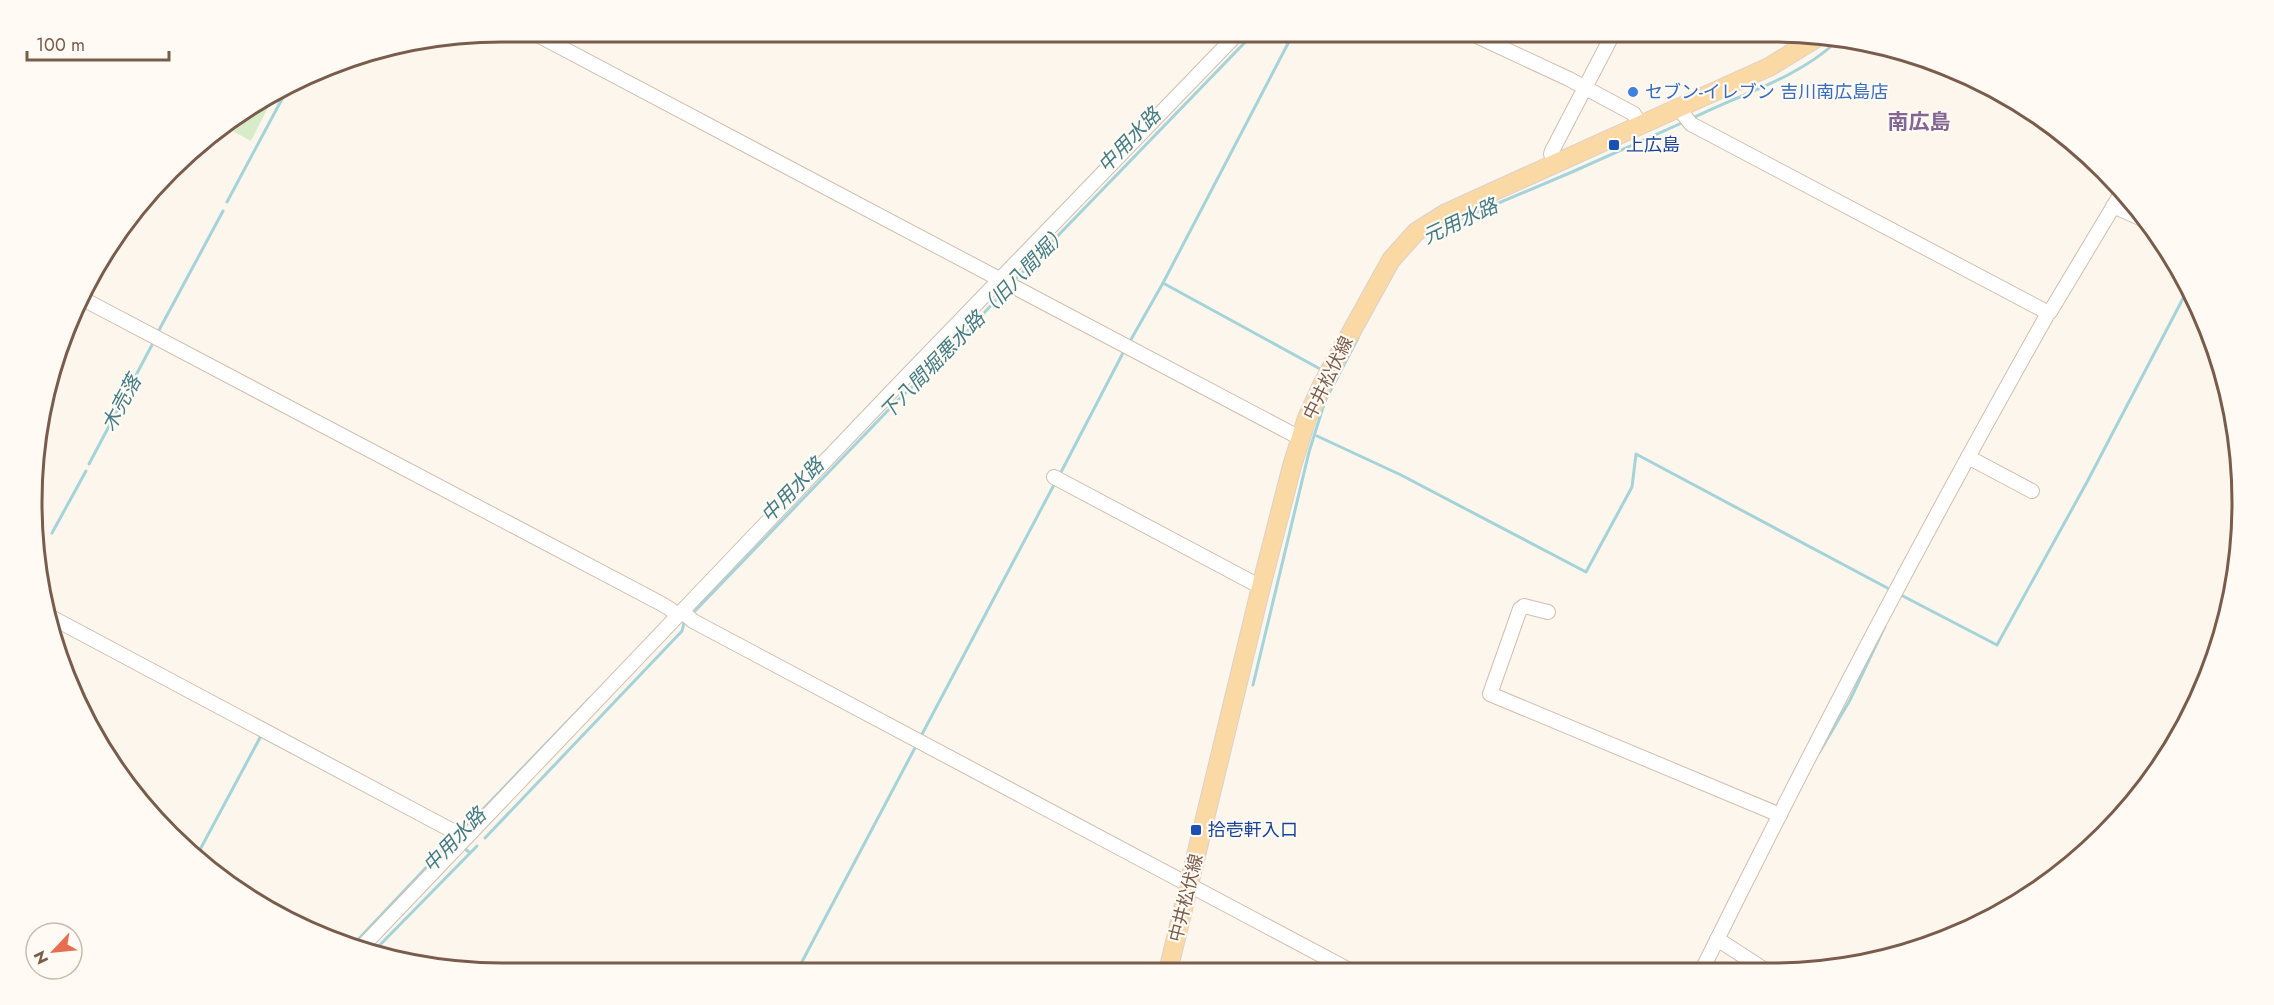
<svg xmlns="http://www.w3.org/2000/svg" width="2274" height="1005" viewBox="0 0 2274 1005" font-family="Jost,'Noto Sans JP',sans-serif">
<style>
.green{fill:#d8ecc9}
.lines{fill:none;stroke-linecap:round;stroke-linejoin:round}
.stream{stroke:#a5d3da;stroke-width:3}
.minor-casing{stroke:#d1beb0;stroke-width:16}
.major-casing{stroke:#dad1cd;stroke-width:20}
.minor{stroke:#fff;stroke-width:14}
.major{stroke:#fbd9a5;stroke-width:18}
.shop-dot{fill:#3f7fe0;stroke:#fffaf3;stroke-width:2}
.transit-dot{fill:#1a4fb4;stroke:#fffaf3;stroke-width:2}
.labels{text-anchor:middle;stroke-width:4.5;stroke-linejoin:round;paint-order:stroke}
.shop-label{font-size:18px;fill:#366cbe;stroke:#fffaf3;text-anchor:start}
.transit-label{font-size:18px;fill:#164399;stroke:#fffaf3;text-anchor:start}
.street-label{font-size:18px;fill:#7a5c4d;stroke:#fffaf3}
.water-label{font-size:20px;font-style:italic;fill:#437c86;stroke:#fffaf3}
.quarter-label{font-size:21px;font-weight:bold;fill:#846695;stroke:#fffaf3}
.rim{fill:none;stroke:#7a5c4d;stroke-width:3}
</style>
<rect width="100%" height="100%" fill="#fdf6ec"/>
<path class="green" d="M 277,90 L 251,141 L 223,126 L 267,94 Z"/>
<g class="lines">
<g class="stream">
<path d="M 1693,118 C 1741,94 1796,79 1836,42"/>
<path d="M 227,202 L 290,84"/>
<path d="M 1437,229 L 1572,172 L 1684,122"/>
<path d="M 1013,282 L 1255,32"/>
<path d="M 1163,283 L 1322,370"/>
<path d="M 158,332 L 223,211"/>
<path d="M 1129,343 L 1163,283 L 1294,32"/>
<path d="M 1317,436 L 1401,475 L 1586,572 L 1632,487 L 1636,454 L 1893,591"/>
<path d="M 89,464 L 153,343"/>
<path d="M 1059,476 L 1124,351"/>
<path d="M 52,533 L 86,471"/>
<path d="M 1899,594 L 1997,645 L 2087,482 L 2189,287"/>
<path d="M 693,613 L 899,399 L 939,362 L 1006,289"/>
<path d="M 1253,685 L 1309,452 L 1325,401 L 1358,338"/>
<path d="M 920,738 L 1056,481"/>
<path d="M 1819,753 L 1850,700 L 1885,626"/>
<path d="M 461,832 L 590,698"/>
<path d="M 485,838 L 682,631 L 684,623"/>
<path d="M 463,847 L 470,853"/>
<path d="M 195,859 L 262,734"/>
<path d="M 350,948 L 456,836"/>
<path d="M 373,952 L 477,846"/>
<path d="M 796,973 L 917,744"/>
</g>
<g class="minor-casing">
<g id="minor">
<path d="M 532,32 L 1300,438"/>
<path d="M 1468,32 L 1569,79 L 1634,114 L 1641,126"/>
<path d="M 1679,109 L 1691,124 L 2043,310"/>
<path d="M 1554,163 L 1551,154 L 1552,151 L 1614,32"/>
<path d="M 2113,206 L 2149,222"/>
<path d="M 83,299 L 660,603 L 670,609 L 678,616"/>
<path d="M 2050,312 L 2122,192"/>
<path d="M 1968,457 L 2032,491"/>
<path d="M 1054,477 L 1261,587"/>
<path d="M 682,611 L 693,621 L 1351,971"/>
<path d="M 1548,612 L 1524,606 L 1520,609 L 1490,694 L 1780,815"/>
<path d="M 49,616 L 466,838"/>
<path d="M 1717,939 L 1765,970"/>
<path d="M 359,950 L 892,391 L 1239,32"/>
<path d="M 1702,970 C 1811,749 1925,531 2046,317"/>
</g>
</g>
<g class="major-casing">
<path id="major" d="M 1168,971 L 1261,587 L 1292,466 L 1307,418 L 1323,383 L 1391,260 L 1416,232 L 1446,213 L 1769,67 L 1815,39"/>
</g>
<use href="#minor" class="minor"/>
<use href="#major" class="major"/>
</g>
<circle class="shop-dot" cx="1633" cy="92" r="6"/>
<g class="transit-dot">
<rect x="1608" y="139" width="12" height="12" rx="3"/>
<rect x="1190" y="824" width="12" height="12" rx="3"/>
</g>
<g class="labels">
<g class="shop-label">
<text x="1645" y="98">セブン-イレブン 吉川南広島店</text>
</g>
<g class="transit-label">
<text x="1626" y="151">上広島</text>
<text x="1208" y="836">拾壱軒入口</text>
</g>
<g class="street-label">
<text transform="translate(1328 378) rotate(-64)" y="6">中井松伏線</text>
<text transform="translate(1186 898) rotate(-76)" y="6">中井松伏線</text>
</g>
<g class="water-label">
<text transform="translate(1129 140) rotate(-46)" y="7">中用水路</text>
<text transform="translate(1460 221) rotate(-25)" y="7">元用水路</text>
<text transform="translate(974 322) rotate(-46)" y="7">下八間堀悪水路（旧八間堀）</text>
<text transform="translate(121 403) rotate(-62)" y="7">木売落</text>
<text transform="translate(792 490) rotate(-46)" y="7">中用水路</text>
<text transform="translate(454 840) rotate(-46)" y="7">中用水路</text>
</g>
<g class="quarter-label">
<text x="1919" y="129">南広島</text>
</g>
</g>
<path d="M0 0H2274V1005H0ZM502 42H1772A460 460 0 0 1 2232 502V503A460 460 0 0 1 1772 963H502A460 460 0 0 1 42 503V502A460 460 0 0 1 502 42Z" fill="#fffaf3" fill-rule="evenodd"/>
<path class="rim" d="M502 42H1772A460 460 0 0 1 2232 502V503A460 460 0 0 1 1772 963H502A460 460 0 0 1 42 503V502A460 460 0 0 1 502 42Z"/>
<g transform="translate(54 951) rotate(244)"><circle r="28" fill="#fffaf3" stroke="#cabbb1" stroke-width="1.5"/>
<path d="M0-4.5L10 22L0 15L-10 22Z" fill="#e76f51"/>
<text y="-9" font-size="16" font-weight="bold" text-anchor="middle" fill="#7a5c4d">N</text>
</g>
<path d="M27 51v9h142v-9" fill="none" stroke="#7a5c4d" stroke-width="3"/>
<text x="36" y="51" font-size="18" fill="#7a5c4d" stroke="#fffaf3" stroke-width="4.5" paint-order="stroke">100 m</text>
</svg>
